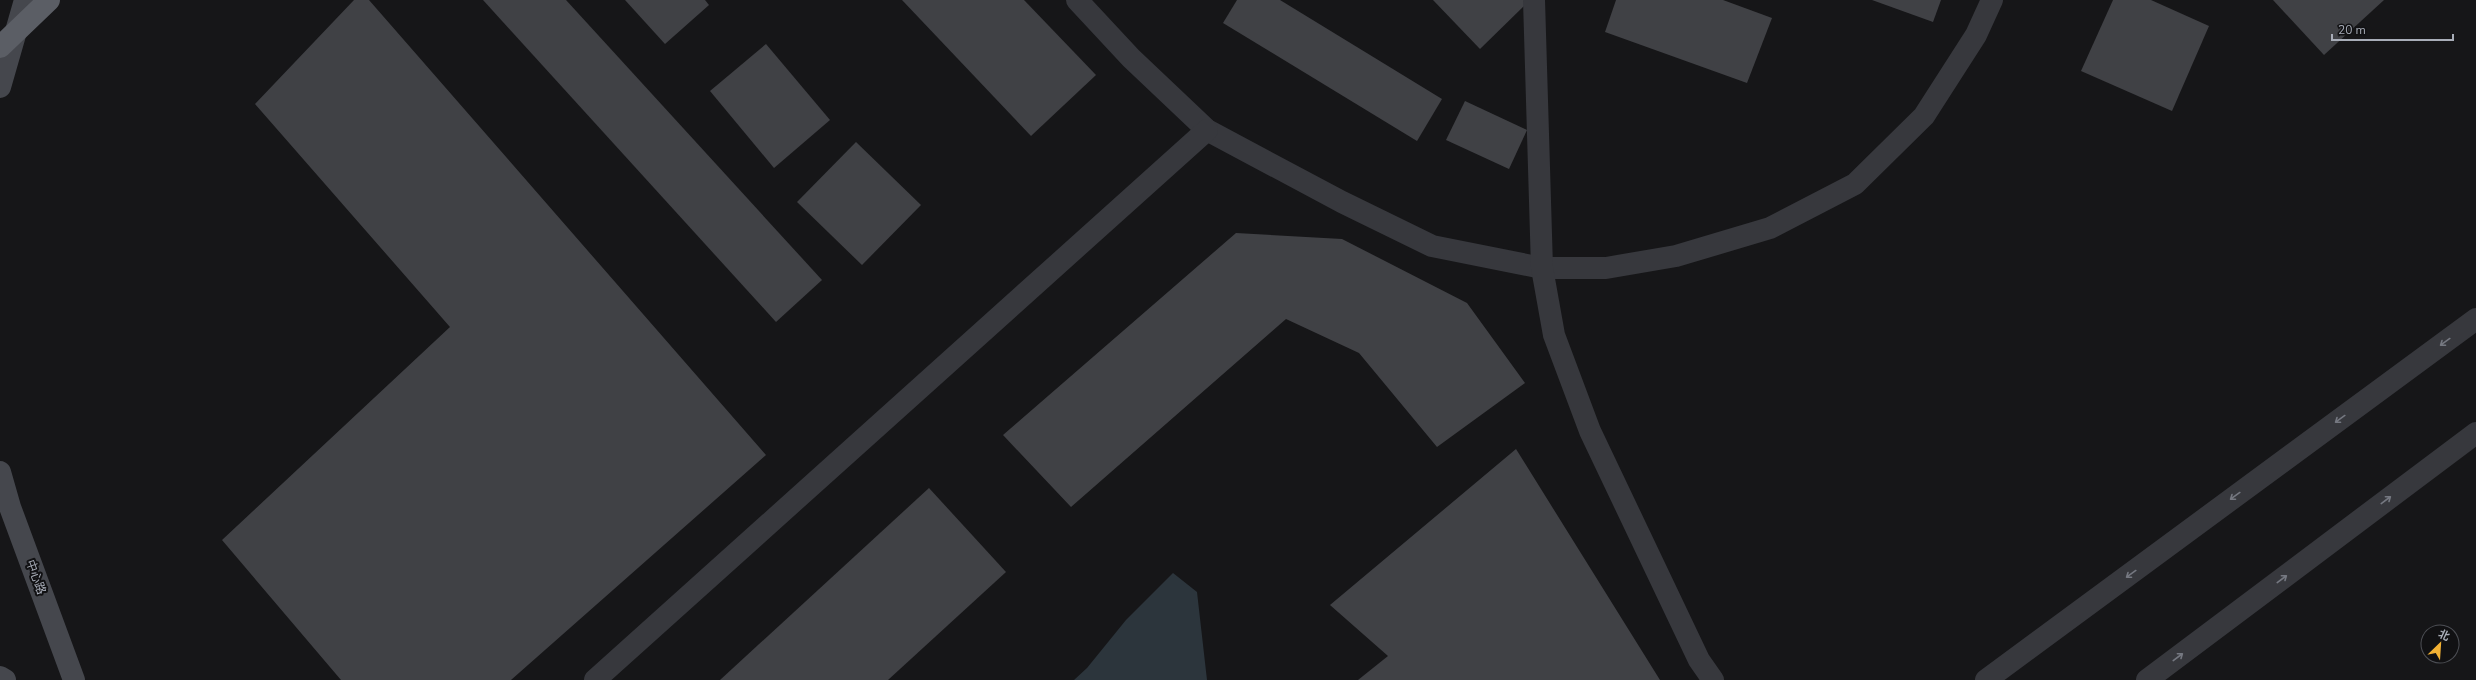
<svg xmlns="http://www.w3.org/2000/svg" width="2476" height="680" viewBox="0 0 2476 680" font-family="'Nunito Sans','Noto Sans SC',sans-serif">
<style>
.water{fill:#2c353c}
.building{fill:#404145}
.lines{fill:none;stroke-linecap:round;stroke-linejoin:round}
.minor{stroke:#37383d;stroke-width:22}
.tertiary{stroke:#37383d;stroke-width:22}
.secondary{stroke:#45474d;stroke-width:22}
.trunk{stroke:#5b5e65;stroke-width:22}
.oneway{stroke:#757881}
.labels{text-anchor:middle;stroke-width:4;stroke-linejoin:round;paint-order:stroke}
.street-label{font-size:12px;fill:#a8adb8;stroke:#111113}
</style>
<rect width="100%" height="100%" fill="#161618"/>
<path class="water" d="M 1173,573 L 1197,592 L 1207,680 L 1074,680 L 1087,668 L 1126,620 Z"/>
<g class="building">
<path d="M 354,0 L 369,0 L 766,455 L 511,680 L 341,680 L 222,540 L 450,327 L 255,104 Z"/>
<path d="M 483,0 L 566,0 L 822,280 L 776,322 Z"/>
<path d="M 625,0 L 705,0 L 709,5 L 665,44 Z"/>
<path d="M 902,0 L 1024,0 L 1096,75 L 1031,136 Z"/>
<path d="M 1237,0 L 1280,0 L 1442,99 L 1417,141 L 1223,23 Z"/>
<path d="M 1433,0 L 1523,0 L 1526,4 L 1480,49 Z"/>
<path d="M 1616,0 L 1723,0 L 1772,18 L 1747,83 L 1605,32 Z"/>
<path d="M 1872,0 L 1941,0 L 1933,22 Z"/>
<path d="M 2113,0 L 2151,0 L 2209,26 L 2172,111 L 2081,71 Z"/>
<path d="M 2273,0 L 2384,0 L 2324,55 Z"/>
<path d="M 766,44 L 830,120 L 774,168 L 710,91 Z"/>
<path d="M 1465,101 L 1527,130 L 1509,169 L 1446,140 Z"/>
<path d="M 856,142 L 921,205 L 862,265 L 797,202 Z"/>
<path d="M 1236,233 L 1342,239 L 1467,303 L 1525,383 L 1437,447 L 1359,353 L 1286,319 L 1071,507 L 1003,435 Z"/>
<path d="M 1516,449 L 1660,680 L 1358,680 L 1388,656 L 1330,605 Z"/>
<path d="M 929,488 L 1006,572 L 888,680 L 720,680 Z"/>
</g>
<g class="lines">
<g class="minor">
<path d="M 1077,0 L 1131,58 L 1207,130 L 1342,202 L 1432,246 L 1542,268 L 1606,268 L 1676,256 L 1770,228 L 1855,184 L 1924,116 L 1976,35 L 1992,0"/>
<path d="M 1534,0 L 1542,268 L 1554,335 L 1590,431 L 1699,660 L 1713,680"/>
<path d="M 595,680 L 1207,130"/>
</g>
<g class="tertiary">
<path d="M 1986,680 L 2476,319"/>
<path d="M 2147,680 L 2476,433"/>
</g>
<g class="secondary">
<path d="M 0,87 L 25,0"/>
<path d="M 0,472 L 10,507 L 74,680"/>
<path d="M 0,677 L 5,680"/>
</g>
<path class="trunk" d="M 0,47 L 49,0"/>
</g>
<defs><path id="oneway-shaft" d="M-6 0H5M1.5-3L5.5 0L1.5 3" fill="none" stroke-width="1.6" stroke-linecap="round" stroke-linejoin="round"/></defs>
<g class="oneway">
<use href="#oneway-shaft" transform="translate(2445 342) rotate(144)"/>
<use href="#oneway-shaft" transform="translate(2340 419) rotate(144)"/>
<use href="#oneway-shaft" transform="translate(2235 496) rotate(144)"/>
<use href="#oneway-shaft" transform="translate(2386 500) rotate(-37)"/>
<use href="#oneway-shaft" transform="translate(2131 574) rotate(144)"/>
<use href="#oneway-shaft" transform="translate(2282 579) rotate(-37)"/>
<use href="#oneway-shaft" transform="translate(2178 657) rotate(-37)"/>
</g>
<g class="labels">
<g class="street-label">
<text transform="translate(36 577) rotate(70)" y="4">中心路</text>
</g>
</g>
<g transform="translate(2440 644) rotate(25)"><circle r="19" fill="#111113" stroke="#4d4f55"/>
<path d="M0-3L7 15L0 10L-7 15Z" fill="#f2b134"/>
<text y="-6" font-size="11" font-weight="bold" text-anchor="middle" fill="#a8adb8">北</text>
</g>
<path d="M2332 34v6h121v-6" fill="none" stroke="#a8adb8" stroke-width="2"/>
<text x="2338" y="34" font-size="12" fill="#a8adb8" stroke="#111113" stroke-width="3" paint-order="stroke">20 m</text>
</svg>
